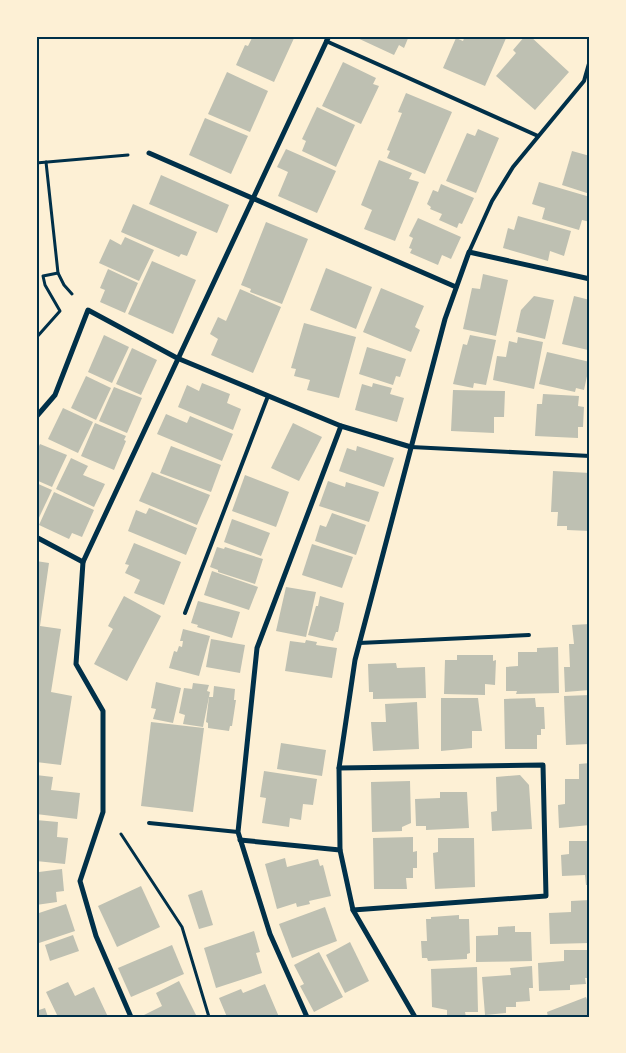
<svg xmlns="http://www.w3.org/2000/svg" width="626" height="1053" viewBox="0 0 626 1053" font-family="Roboto,sans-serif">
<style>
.building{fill:#bec0b2}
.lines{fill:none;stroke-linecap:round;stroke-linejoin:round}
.path{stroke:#003049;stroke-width:3}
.service{stroke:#003049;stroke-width:4}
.minor{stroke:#003049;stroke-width:5}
.neatline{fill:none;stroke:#003049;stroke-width:2}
</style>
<rect width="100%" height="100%" fill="#fdf0d5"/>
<g class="building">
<path d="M 253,36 L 295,36 L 274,82 L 236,65 L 245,45 L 248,46 Z"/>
<path d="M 353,36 L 409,36 L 404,48 L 399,45 L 394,55 Z"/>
<path d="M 465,36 L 507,36 L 485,86 L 443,68 L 456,38 L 463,41 Z"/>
<path d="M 525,36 L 530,36 L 569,72 L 535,110 L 496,76 L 516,53 L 513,50 Z"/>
<path d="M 343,62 L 376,78 L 373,84 L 379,86 L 361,124 L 322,106 Z"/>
<path d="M 227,72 L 268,91 L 250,132 L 208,114 Z"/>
<path d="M 406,93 L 452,112 L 425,174 L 387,158 L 390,151 L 387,150 L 402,113 L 398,112 Z"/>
<path d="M 317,107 L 355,125 L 336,167 L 302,151 L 306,141 L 302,139 Z"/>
<path d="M 205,118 L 248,136 L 231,174 L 189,155 Z"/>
<path d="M 478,129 L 499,138 L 476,193 L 446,181 L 467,133 L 475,136 Z"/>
<path d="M 286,149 L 336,171 L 317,213 L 278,196 L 288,172 L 277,167 Z"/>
<path d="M 572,151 L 590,156 L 590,194 L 562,185 Z"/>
<path d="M 379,160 L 412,173 L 409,179 L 419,182 L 395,241 L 364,229 L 372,210 L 361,205 Z"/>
<path d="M 161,175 L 229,205 L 217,233 L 149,204 Z"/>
<path d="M 539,182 L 590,197 L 590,222 L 582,220 L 579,230 L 542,219 L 545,208 L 532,204 Z"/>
<path d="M 441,184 L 474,198 L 462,224 L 459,223 L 457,228 L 439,220 L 442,214 L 430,209 L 431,207 L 427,204 L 433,190 L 438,192 Z"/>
<path d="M 133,204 L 197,232 L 187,256 L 181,254 L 179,257 L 121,232 Z"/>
<path d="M 518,216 L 571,231 L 564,256 L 550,251 L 548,261 L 503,248 L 508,228 L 514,230 Z"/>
<path d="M 418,218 L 461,237 L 451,259 L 442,255 L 438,265 L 410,253 L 412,249 L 409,248 L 413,238 L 409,236 Z"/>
<path d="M 266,222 L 308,239 L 282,304 L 250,292 L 251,289 L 241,285 Z"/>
<path d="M 125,237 L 154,250 L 139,281 L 99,263 L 110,239 L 121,245 Z"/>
<path d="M 152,261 L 196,280 L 173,334 L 128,314 Z"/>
<path d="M 326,268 L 372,287 L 356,329 L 310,310 Z"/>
<path d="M 108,269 L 138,283 L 125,313 L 100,302 L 105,290 L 100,288 Z"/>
<path d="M 483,274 L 508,280 L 496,336 L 463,329 L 472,288 L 480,289 Z"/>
<path d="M 381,288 L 424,306 L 415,327 L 420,330 L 411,352 L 363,332 Z"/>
<path d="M 240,289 L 281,307 L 253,373 L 211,355 L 218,339 L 210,334 L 218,317 L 226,321 Z"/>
<path d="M 534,296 L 554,300 L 545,339 L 516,332 L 521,310 Z"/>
<path d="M 574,296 L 590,300 L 590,342 L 588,350 L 562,344 Z"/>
<path d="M 304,323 L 356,337 L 339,398 L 307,390 L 310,380 L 294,376 L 296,369 L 291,368 Z"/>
<path d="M 104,335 L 129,347 L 112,383 L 88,372 Z"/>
<path d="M 470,335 L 496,340 L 486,385 L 474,383 L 473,388 L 453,384 L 463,344 L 467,345 Z"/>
<path d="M 518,337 L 543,342 L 534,389 L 493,380 L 497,356 L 506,357 L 509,341 L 517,343 Z"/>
<path d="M 367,347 L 406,359 L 400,377 L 396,376 L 393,385 L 359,374 Z"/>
<path d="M 132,348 L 157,360 L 141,395 L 116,384 Z"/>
<path d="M 547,352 L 590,362 L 584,390 L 576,388 L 575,392 L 539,384 Z"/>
<path d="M 86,376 L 111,388 L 96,420 L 71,408 Z"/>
<path d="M 202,383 L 230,394 L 227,403 L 241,409 L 233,430 L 178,407 L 187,385 L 199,391 Z"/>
<path d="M 373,383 L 392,388 L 390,394 L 404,398 L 397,422 L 355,410 L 362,384 L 372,387 Z"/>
<path d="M 114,387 L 142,398 L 127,433 L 99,421 Z"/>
<path d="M 453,390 L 505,391 L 504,417 L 494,417 L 494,433 L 451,431 Z"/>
<path d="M 543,394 L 579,396 L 578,406 L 584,407 L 583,427 L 578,427 L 578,438 L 535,436 L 537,404 L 542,404 Z"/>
<path d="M 63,408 L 93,422 L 78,453 L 48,439 Z"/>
<path d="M 166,414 L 187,423 L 190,416 L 233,434 L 222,461 L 157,434 Z"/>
<path d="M 95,423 L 126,436 L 124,440 L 126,441 L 114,470 L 81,456 Z"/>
<path d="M 293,423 L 322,437 L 299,481 L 271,468 Z"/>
<path d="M 40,444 L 67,455 L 52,487 L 36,480 L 36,452 Z"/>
<path d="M 171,446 L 221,465 L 211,492 L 160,473 Z"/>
<path d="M 357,446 L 394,458 L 384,487 L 339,471 L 347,448 L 356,451 Z"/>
<path d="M 71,458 L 88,466 L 83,475 L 105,484 L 94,507 L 56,489 Z"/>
<path d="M 553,471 L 590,473 L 590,531 L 567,530 L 567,526 L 557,526 L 558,512 L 551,512 Z"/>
<path d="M 152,472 L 210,495 L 197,525 L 139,501 Z"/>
<path d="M 245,475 L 289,492 L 276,527 L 232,511 Z"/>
<path d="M 328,481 L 345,487 L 346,482 L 379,492 L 369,522 L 319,506 Z"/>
<path d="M 36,483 L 52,490 L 36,524 Z"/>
<path d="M 54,492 L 94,510 L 82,537 L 72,533 L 69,539 L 39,525 Z"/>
<path d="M 149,508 L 197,528 L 186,555 L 128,531 L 136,510 L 146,514 Z"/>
<path d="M 332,513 L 366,525 L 356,555 L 315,541 L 320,525 L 326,527 Z"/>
<path d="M 232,519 L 270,533 L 261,556 L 224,542 Z"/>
<path d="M 134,543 L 181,562 L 164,605 L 134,593 L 140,580 L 125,573 L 129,565 L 125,564 Z"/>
<path d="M 312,544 L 353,557 L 342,588 L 302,575 Z"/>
<path d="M 217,547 L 224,549 L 225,547 L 263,559 L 255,584 L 218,572 L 218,570 L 210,567 Z"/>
<path d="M 36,561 L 49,563 L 40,626 L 61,629 L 51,692 L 72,696 L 61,765 L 36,762 Z"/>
<path d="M 212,571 L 258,587 L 249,610 L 204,595 Z"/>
<path d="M 286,587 L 316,592 L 306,637 L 276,631 Z"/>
<path d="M 124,596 L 161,616 L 127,681 L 94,664 L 113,629 L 108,626 Z"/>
<path d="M 320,596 L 344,603 L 338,632 L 336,632 L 333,641 L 308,635 L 316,606 L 318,606 Z"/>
<path d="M 198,601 L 240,612 L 232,638 L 197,627 L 198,625 L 191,623 Z"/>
<path d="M 590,624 L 590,690 L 565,692 L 564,667 L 570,667 L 569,644 L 574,644 L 572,625 Z"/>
<path d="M 183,629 L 210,636 L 199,676 L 169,668 L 174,651 L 177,652 L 179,646 L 182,647 L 183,641 L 180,641 Z"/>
<path d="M 211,639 L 245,645 L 240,673 L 206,667 Z"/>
<path d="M 306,640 L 317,642 L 316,645 L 337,648 L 332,678 L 285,671 L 290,641 L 305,643 Z"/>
<path d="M 558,647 L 559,693 L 516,694 L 517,691 L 506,691 L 506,667 L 518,666 L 518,652 L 537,652 L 537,648 Z"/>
<path d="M 457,655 L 493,655 L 493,661 L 496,660 L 495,685 L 485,684 L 485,695 L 444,694 L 445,660 L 457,660 Z"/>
<path d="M 396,663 L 397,668 L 425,667 L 426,698 L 373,699 L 373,692 L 369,692 L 368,664 Z"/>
<path d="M 156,682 L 181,688 L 173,723 L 153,719 L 156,709 L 151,708 Z"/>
<path d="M 193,683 L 209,685 L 207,691 L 210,692 L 203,727 L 183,724 L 185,715 L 179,713 L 184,688 L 192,689 Z"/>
<path d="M 214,686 L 235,689 L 234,700 L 236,700 L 232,726 L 230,726 L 229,731 L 208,728 L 208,723 L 206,722 L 209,697 L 213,697 Z"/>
<path d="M 590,695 L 590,744 L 566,745 L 564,696 Z"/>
<path d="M 441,698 L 478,698 L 482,731 L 472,731 L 472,748 L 441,751 Z"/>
<path d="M 535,698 L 536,707 L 544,707 L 545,729 L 541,729 L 541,735 L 537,735 L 537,749 L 505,749 L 504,699 Z"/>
<path d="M 417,702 L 419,749 L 373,751 L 371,722 L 386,722 L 385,704 Z"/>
<path d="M 151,722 L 204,728 L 193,812 L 141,806 Z"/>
<path d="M 281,743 L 326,750 L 322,776 L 277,769 Z"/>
<path d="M 590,763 L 590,825 L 559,828 L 558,805 L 565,804 L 565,779 L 579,779 L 579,764 Z"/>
<path d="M 264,771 L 317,779 L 313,805 L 303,804 L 301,820 L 290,818 L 289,827 L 262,823 L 266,798 L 260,797 Z"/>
<path d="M 36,775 L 53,777 L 51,790 L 80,793 L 77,819 L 36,814 Z"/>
<path d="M 520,775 L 529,785 L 532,829 L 492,831 L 491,812 L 497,811 L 496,777 Z"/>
<path d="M 410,781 L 411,823 L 402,827 L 402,831 L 372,832 L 371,782 Z"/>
<path d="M 440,792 L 467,792 L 469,828 L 426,830 L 426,826 L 416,826 L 415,799 L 440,798 Z"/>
<path d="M 36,820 L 58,822 L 57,837 L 68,838 L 65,864 L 36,861 Z"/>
<path d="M 413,837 L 413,852 L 417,851 L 417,868 L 413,868 L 413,878 L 406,878 L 407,889 L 374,889 L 373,838 Z"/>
<path d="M 438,838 L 474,838 L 475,887 L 435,889 L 433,853 L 438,852 Z"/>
<path d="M 569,841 L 590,841 L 590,885 L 586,885 L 585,875 L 562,876 L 561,855 L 569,854 Z"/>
<path d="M 285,858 L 287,867 L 318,859 L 320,866 L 323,865 L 331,896 L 309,901 L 310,904 L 297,907 L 296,903 L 277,909 L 265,864 Z"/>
<path d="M 36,869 L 39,872 L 62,869 L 64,891 L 56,892 L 57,902 L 36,905 Z"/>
<path d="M 141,886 L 160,927 L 117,947 L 98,906 Z"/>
<path d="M 202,890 L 213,925 L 199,929 L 188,895 Z"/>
<path d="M 590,900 L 590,943 L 550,944 L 549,913 L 571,912 L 571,901 Z"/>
<path d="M 66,904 L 75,931 L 36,944 L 36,914 Z"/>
<path d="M 325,907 L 337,941 L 292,958 L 279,924 Z"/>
<path d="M 459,915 L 459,919 L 469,919 L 470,953 L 467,954 L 467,959 L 428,961 L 427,958 L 422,958 L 421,941 L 427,941 L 426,919 L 431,919 L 431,917 Z"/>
<path d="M 515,926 L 515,932 L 531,932 L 532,961 L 476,962 L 476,936 L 498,935 L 498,927 Z"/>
<path d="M 254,931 L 260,952 L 256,953 L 262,973 L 216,988 L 204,948 Z"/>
<path d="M 73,935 L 79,951 L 50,961 L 45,945 Z"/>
<path d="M 350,942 L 369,981 L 345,993 L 326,955 Z"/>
<path d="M 172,945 L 184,974 L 131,997 L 118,968 Z"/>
<path d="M 564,950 L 590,950 L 590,978 L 585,978 L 586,984 L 570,985 L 570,990 L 539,991 L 538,963 L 564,961 Z"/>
<path d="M 319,952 L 343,997 L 314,1012 L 300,986 L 304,984 L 294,965 Z"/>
<path d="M 532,966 L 533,988 L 529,988 L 530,1001 L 516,1002 L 516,1007 L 506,1007 L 506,1013 L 485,1015 L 482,977 L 511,975 L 510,968 Z"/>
<path d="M 477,967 L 478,1012 L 465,1012 L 466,1017 L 447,1017 L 447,1010 L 432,1007 L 431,969 Z"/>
<path d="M 179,981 L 197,1017 L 140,1017 L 162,1006 L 156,993 Z"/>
<path d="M 68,982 L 75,996 L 94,987 L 108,1017 L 58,1017 L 46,992 Z"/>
<path d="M 265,984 L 279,1017 L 227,1017 L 219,998 L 241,989 L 243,993 Z"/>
<path d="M 586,997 L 590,1007 L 590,1017 L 548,1017 L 547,1012 Z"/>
<path d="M 37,1004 L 39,1010 L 45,1008 L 48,1017 L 36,1017 Z"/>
</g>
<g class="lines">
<g class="path">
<path d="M 46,162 L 58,273 L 64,285 L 72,294"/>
<path d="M 36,163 L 128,155"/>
<path d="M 36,338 L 60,311 L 45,285 L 43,276 L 58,273"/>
<path d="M 121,834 L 182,927 L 209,1017"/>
</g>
<g class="service">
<path d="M 326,41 L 538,136"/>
<path d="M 469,252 L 492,201 L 513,167 L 584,81 L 590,60"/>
<path d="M 411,447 L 590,456"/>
<path d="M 185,613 L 268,396"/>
<path d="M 359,643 L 529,635"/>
<path d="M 149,823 L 238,832"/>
</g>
<g class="minor">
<path d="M 149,153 L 456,287"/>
<path d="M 36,417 L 55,395 L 88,310 L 177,358 L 341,426 L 411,447"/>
<path d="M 36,537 L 83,562"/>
<path d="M 339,768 L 543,765 L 546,896 L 353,910"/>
<path d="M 240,840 L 340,850"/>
<path d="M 131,1017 L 96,936 L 80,881 L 103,812 L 103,711 L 76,664 L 83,562 L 329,36"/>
<path d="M 307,1017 L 270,934 L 238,832 L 257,648 L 341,426"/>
<path d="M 415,1017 L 353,910 L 340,850 L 339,768 L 355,660 L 445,319 L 469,252 L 590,279"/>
</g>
</g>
<rect width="626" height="1053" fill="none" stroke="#fdf0d5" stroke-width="75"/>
<rect x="38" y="38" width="550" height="978" class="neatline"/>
</svg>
